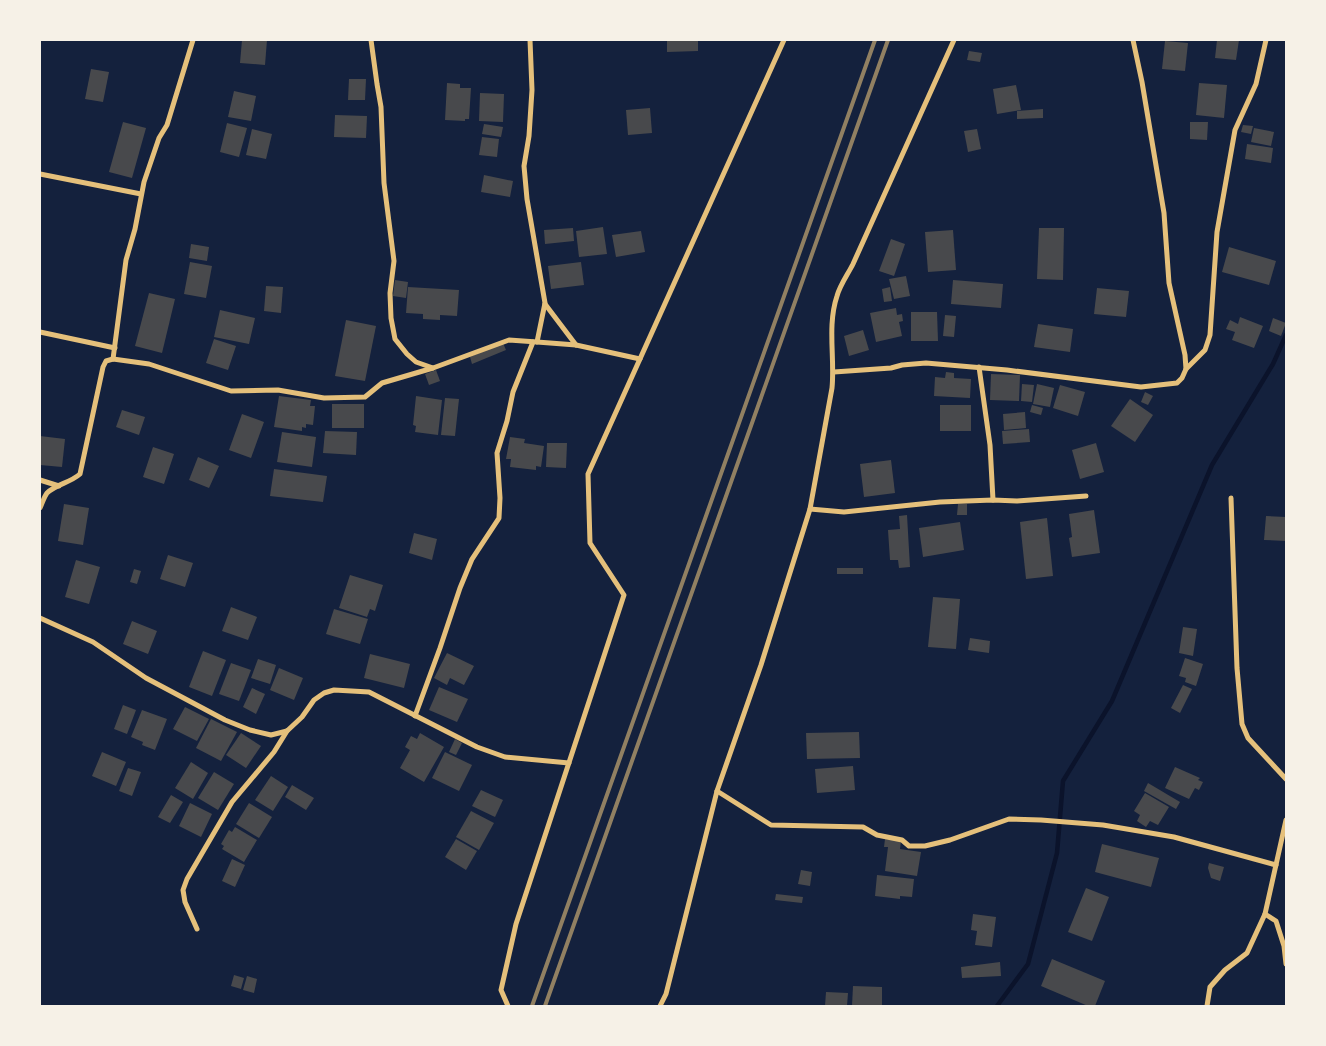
<svg xmlns="http://www.w3.org/2000/svg" width="1326" height="1046" viewBox="0 0 1326 1046" font-family="Spectral,serif">
<style>
.lines{fill:none;stroke-linecap:round;stroke-linejoin:round}
.stream{stroke:#0b132b;stroke-width:4.5}
.building{fill:#48494c}
.minor{stroke:#e5c07b;stroke-width:5}
.rail{stroke:#918062;stroke-width:4}
</style>
<rect width="100%" height="100%" fill="#14213d"/>
<g class="lines">
<path class="stream" d="M 997,1006 L 1028,964 L 1057,853 L 1063,781 L 1112,701 L 1212,465 L 1273,364 L 1286,335"/>
</g>
<g class="building">
<path d="M 242,40 L 267,40 L 265,65 L 240,63 Z"/>
<path d="M 667,40 L 698,40 L 698,51 L 667,52 Z"/>
<path d="M 1217,40 L 1239,40 L 1236,60 L 1215,58 Z"/>
<path d="M 1165,41 L 1188,43 L 1185,71 L 1162,69 Z"/>
<path d="M 969,51 L 982,53 L 980,62 L 967,60 Z"/>
<path d="M 91,69 L 109,72 L 103,102 L 85,99 Z"/>
<path d="M 349,79 L 366,79 L 365,100 L 348,100 Z"/>
<path d="M 447,83 L 460,84 L 460,88 L 471,88 L 469,119 L 465,119 L 465,121 L 445,120 Z"/>
<path d="M 1199,83 L 1227,85 L 1224,118 L 1196,115 Z"/>
<path d="M 1016,85 L 1021,110 L 997,114 L 993,89 Z"/>
<path d="M 234,91 L 256,96 L 251,121 L 228,117 Z"/>
<path d="M 480,93 L 504,94 L 503,122 L 479,121 Z"/>
<path d="M 650,108 L 652,133 L 628,135 L 626,110 Z"/>
<path d="M 1043,109 L 1043,118 L 1017,119 L 1017,111 Z"/>
<path d="M 335,115 L 367,116 L 366,138 L 334,137 Z"/>
<path d="M 123,122 L 146,128 L 132,178 L 109,172 Z"/>
<path d="M 1190,122 L 1208,122 L 1207,140 L 1190,139 Z"/>
<path d="M 227,123 L 247,128 L 239,157 L 220,152 Z"/>
<path d="M 484,124 L 503,127 L 501,137 L 482,134 Z"/>
<path d="M 1243,125 L 1253,126 L 1251,134 L 1241,132 Z"/>
<path d="M 1254,128 L 1274,132 L 1271,146 L 1251,142 Z"/>
<path d="M 252,129 L 272,134 L 266,159 L 246,155 Z"/>
<path d="M 977,129 L 981,149 L 968,152 L 964,131 Z"/>
<path d="M 482,137 L 499,139 L 497,157 L 479,155 Z"/>
<path d="M 1247,144 L 1273,148 L 1271,163 L 1245,159 Z"/>
<path d="M 484,175 L 513,181 L 510,197 L 481,192 Z"/>
<path d="M 603,227 L 607,254 L 579,257 L 576,231 Z"/>
<path d="M 573,228 L 574,241 L 545,244 L 544,230 Z"/>
<path d="M 1039,228 L 1064,228 L 1063,280 L 1037,279 Z"/>
<path d="M 953,230 L 956,270 L 928,272 L 925,232 Z"/>
<path d="M 641,231 L 645,252 L 616,257 L 612,235 Z"/>
<path d="M 891,239 L 905,244 L 894,276 L 879,271 Z"/>
<path d="M 191,244 L 209,247 L 207,261 L 189,258 Z"/>
<path d="M 1229,247 L 1276,261 L 1269,285 L 1222,272 Z"/>
<path d="M 190,262 L 212,266 L 206,298 L 184,294 Z"/>
<path d="M 581,262 L 584,285 L 551,289 L 548,266 Z"/>
<path d="M 906,276 L 910,296 L 894,299 L 889,279 Z"/>
<path d="M 395,280 L 408,282 L 406,298 L 393,296 Z"/>
<path d="M 953,280 L 1003,284 L 1001,308 L 951,304 Z"/>
<path d="M 266,286 L 283,287 L 281,313 L 264,311 Z"/>
<path d="M 408,287 L 459,290 L 457,316 L 440,315 L 440,320 L 423,319 L 423,314 L 406,313 Z"/>
<path d="M 890,287 L 892,301 L 884,302 L 882,289 Z"/>
<path d="M 1097,288 L 1129,291 L 1126,317 L 1094,314 Z"/>
<path d="M 149,293 L 175,299 L 162,353 L 135,346 Z"/>
<path d="M 896,308 L 897,315 L 902,314 L 903,321 L 899,322 L 902,336 L 876,342 L 870,313 Z"/>
<path d="M 220,310 L 255,318 L 249,344 L 214,337 Z"/>
<path d="M 911,312 L 937,312 L 938,341 L 911,341 Z"/>
<path d="M 945,315 L 956,316 L 954,337 L 943,336 Z"/>
<path d="M 1240,317 L 1263,326 L 1254,348 L 1232,340 L 1235,332 L 1226,329 L 1230,320 L 1238,324 Z"/>
<path d="M 1273,318 L 1286,323 L 1281,336 L 1269,331 Z"/>
<path d="M 346,320 L 376,326 L 365,381 L 335,376 Z"/>
<path d="M 1038,324 L 1073,329 L 1070,352 L 1034,347 Z"/>
<path d="M 863,330 L 869,350 L 849,356 L 844,336 Z"/>
<path d="M 214,339 L 236,346 L 228,370 L 206,363 Z"/>
<path d="M 503,343 L 506,350 L 472,364 L 470,357 Z"/>
<path d="M 436,370 L 440,381 L 429,385 L 425,374 Z"/>
<path d="M 946,372 L 954,373 L 954,378 L 971,379 L 970,398 L 934,396 L 935,377 L 945,378 Z"/>
<path d="M 991,374 L 1020,375 L 1019,401 L 990,400 Z"/>
<path d="M 1022,384 L 1034,385 L 1032,402 L 1021,401 Z"/>
<path d="M 1037,384 L 1054,388 L 1050,407 L 1033,404 Z"/>
<path d="M 1060,385 L 1085,392 L 1078,416 L 1053,408 Z"/>
<path d="M 1145,392 L 1153,396 L 1148,405 L 1141,402 Z"/>
<path d="M 279,396 L 311,400 L 310,406 L 315,406 L 313,425 L 306,424 L 306,428 L 302,427 L 302,431 L 274,427 Z"/>
<path d="M 416,396 L 442,400 L 438,435 L 415,432 L 416,426 L 413,425 Z"/>
<path d="M 445,398 L 459,399 L 455,436 L 441,435 Z"/>
<path d="M 1130,399 L 1153,415 L 1135,442 L 1111,426 Z"/>
<rect x="332" y="404" width="32" height="24"/>
<rect x="940" y="405" width="31" height="26"/>
<path d="M 1032,405 L 1043,408 L 1041,415 L 1030,412 Z"/>
<path d="M 122,410 L 145,417 L 139,435 L 116,427 Z"/>
<path d="M 1025,412 L 1026,428 L 1004,430 L 1003,414 Z"/>
<path d="M 242,414 L 264,422 L 251,458 L 229,450 Z"/>
<path d="M 1029,429 L 1030,442 L 1003,444 L 1002,431 Z"/>
<path d="M 325,431 L 357,432 L 356,455 L 323,453 Z"/>
<path d="M 282,432 L 316,437 L 312,467 L 277,462 Z"/>
<path d="M 40,436 L 65,439 L 62,467 L 40,465 Z"/>
<path d="M 510,437 L 525,439 L 524,443 L 544,446 L 541,467 L 536,466 L 536,470 L 510,467 L 511,459 L 506,459 Z"/>
<path d="M 547,443 L 567,443 L 566,468 L 546,467 Z"/>
<path d="M 1096,443 L 1104,472 L 1080,479 L 1072,450 Z"/>
<path d="M 153,447 L 174,454 L 164,484 L 143,477 Z"/>
<path d="M 198,457 L 219,466 L 209,488 L 189,480 Z"/>
<path d="M 891,460 L 895,493 L 864,497 L 860,464 Z"/>
<path d="M 274,469 L 327,476 L 323,502 L 270,496 Z"/>
<path d="M 64,504 L 89,508 L 83,545 L 58,541 Z"/>
<path d="M 958,504 L 967,504 L 967,515 L 957,515 Z"/>
<path d="M 1094,510 L 1100,553 L 1072,557 L 1069,538 L 1072,537 L 1069,514 Z"/>
<path d="M 907,515 L 910,567 L 899,568 L 898,560 L 890,560 L 888,530 L 900,529 L 899,516 Z"/>
<path d="M 1266,516 L 1286,517 L 1286,541 L 1264,540 Z"/>
<path d="M 1047,518 L 1053,576 L 1026,579 L 1020,522 Z"/>
<path d="M 960,522 L 964,550 L 923,557 L 919,528 Z"/>
<path d="M 414,533 L 437,539 L 432,560 L 409,553 Z"/>
<path d="M 168,555 L 193,563 L 185,587 L 160,579 Z"/>
<path d="M 76,560 L 100,567 L 89,604 L 65,597 Z"/>
<rect x="837" y="568" width="26" height="6"/>
<path d="M 134,569 L 141,571 L 137,584 L 130,582 Z"/>
<path d="M 350,575 L 383,585 L 375,611 L 370,609 L 367,617 L 339,608 Z"/>
<path d="M 933,597 L 960,599 L 956,649 L 928,647 Z"/>
<path d="M 231,607 L 257,617 L 248,640 L 222,631 Z"/>
<path d="M 334,609 L 368,619 L 360,644 L 326,634 Z"/>
<path d="M 132,621 L 157,631 L 148,654 L 123,644 Z"/>
<path d="M 1183,627 L 1197,629 L 1193,656 L 1179,653 Z"/>
<path d="M 970,638 L 990,641 L 989,653 L 968,650 Z"/>
<path d="M 203,651 L 226,660 L 212,696 L 189,687 Z"/>
<path d="M 447,653 L 474,666 L 464,685 L 450,678 L 447,685 L 434,678 Z"/>
<path d="M 370,654 L 410,664 L 404,688 L 364,678 Z"/>
<path d="M 1185,658 L 1203,664 L 1196,686 L 1185,682 L 1186,678 L 1179,676 Z"/>
<path d="M 258,659 L 276,665 L 270,684 L 251,678 Z"/>
<path d="M 231,663 L 251,670 L 239,701 L 219,694 Z"/>
<path d="M 279,668 L 303,678 L 294,700 L 270,690 Z"/>
<path d="M 1183,685 L 1192,689 L 1180,713 L 1171,708 Z"/>
<path d="M 439,687 L 468,699 L 457,722 L 429,710 Z"/>
<path d="M 252,688 L 265,694 L 256,714 L 243,707 Z"/>
<path d="M 123,705 L 136,710 L 127,734 L 114,729 Z"/>
<path d="M 185,707 L 209,719 L 197,741 L 173,729 Z"/>
<path d="M 142,710 L 167,719 L 155,750 L 142,745 L 143,742 L 131,737 Z"/>
<path d="M 211,719 L 237,732 L 221,761 L 196,748 Z"/>
<path d="M 859,732 L 860,758 L 807,759 L 806,733 Z"/>
<path d="M 241,733 L 261,746 L 246,768 L 226,755 Z"/>
<path d="M 420,733 L 444,747 L 424,782 L 400,768 L 410,750 L 405,747 L 411,736 L 417,739 Z"/>
<path d="M 455,739 L 462,743 L 456,755 L 449,752 Z"/>
<path d="M 102,752 L 126,762 L 116,786 L 92,776 Z"/>
<path d="M 445,752 L 472,765 L 459,791 L 432,778 Z"/>
<path d="M 191,762 L 208,773 L 193,799 L 175,788 Z"/>
<path d="M 853,766 L 855,790 L 817,793 L 815,769 Z"/>
<path d="M 1175,767 L 1200,778 L 1198,780 L 1203,782 L 1199,790 L 1195,788 L 1189,799 L 1165,788 Z"/>
<path d="M 128,768 L 141,772 L 132,796 L 119,791 Z"/>
<path d="M 214,772 L 234,784 L 218,810 L 198,798 Z"/>
<path d="M 271,776 L 288,787 L 273,811 L 255,800 Z"/>
<path d="M 1148,783 L 1180,802 L 1176,809 L 1144,791 Z"/>
<path d="M 292,785 L 314,798 L 306,810 L 285,797 Z"/>
<path d="M 481,790 L 503,800 L 495,817 L 472,806 Z"/>
<path d="M 1145,793 L 1169,807 L 1158,825 L 1150,821 L 1146,827 L 1137,821 L 1140,815 L 1134,811 Z"/>
<path d="M 171,795 L 183,802 L 170,823 L 158,817 Z"/>
<path d="M 190,803 L 212,814 L 201,837 L 179,826 Z"/>
<path d="M 249,803 L 272,817 L 259,838 L 236,824 Z"/>
<path d="M 471,811 L 494,823 L 479,850 L 456,837 Z"/>
<path d="M 235,827 L 257,840 L 244,862 L 222,849 L 224,846 L 221,844 L 229,830 L 232,832 Z"/>
<path d="M 456,839 L 477,851 L 466,870 L 445,857 Z"/>
<path d="M 885,839 L 901,841 L 900,849 L 921,852 L 917,876 L 885,871 L 888,847 L 884,847 Z"/>
<path d="M 1102,844 L 1159,858 L 1151,887 L 1095,872 Z"/>
<path d="M 232,859 L 245,865 L 235,887 L 222,881 Z"/>
<path d="M 1209,863 L 1224,867 L 1220,881 L 1211,878 L 1208,868 Z"/>
<path d="M 801,870 L 812,872 L 810,886 L 798,884 Z"/>
<path d="M 877,875 L 914,879 L 912,897 L 900,896 L 900,899 L 875,896 Z"/>
<path d="M 1086,888 L 1109,897 L 1092,941 L 1068,932 Z"/>
<path d="M 776,894 L 803,897 L 802,903 L 775,900 Z"/>
<path d="M 973,914 L 996,917 L 992,947 L 975,945 L 977,931 L 971,930 Z"/>
<path d="M 1052,959 L 1105,981 L 1095,1006 L 1088,1006 L 1041,986 Z"/>
<path d="M 1000,962 L 1001,976 L 962,978 L 961,967 Z"/>
<path d="M 234,975 L 244,978 L 241,989 L 231,986 Z"/>
<path d="M 247,976 L 257,979 L 254,993 L 243,990 Z"/>
<path d="M 853,986 L 882,987 L 882,1006 L 852,1006 Z"/>
<path d="M 826,992 L 848,993 L 847,1006 L 825,1006 Z"/>
</g>
<g class="lines">
<g class="minor">
<path d="M 371,40 L 377,84 L 381,107 L 384,183 L 394,261 L 390,293 L 391,318 L 395,339 L 407,354 L 416,362 L 433,368"/>
<path d="M 530,40 L 532,90 L 529,136 L 524,166 L 527,199 L 545,303 L 537,342 L 576,345 L 640,359"/>
<path d="M 40,174 L 141,194"/>
<path d="M 545,304 L 576,345"/>
<path d="M 40,332 L 115,348"/>
<path d="M 113,359 L 126,260 L 135,229 L 144,182 L 159,138 L 167,125 L 193,40"/>
<path d="M 979,367 L 990,445 L 993,500"/>
<path d="M 1186,369 L 1205,350 L 1210,335 L 1217,232 L 1235,130 L 1256,84 L 1266,40"/>
<path d="M 834,372 L 891,368 L 902,365 L 926,363 L 1007,370 L 1141,387 L 1177,383 L 1182,378 L 1186,369 L 1185,355 L 1169,283 L 1164,213 L 1142,82 L 1133,40"/>
<path d="M 40,480 L 59,486"/>
<path d="M 1231,498 L 1237,668 L 1242,724 L 1248,738 L 1286,779"/>
<path d="M 40,508 C 42,504 44,497 47,493 C 56,484 70,483 80,474 L 103,367 L 106,361 L 113,359 L 149,364 L 231,391 L 278,390 L 324,398 L 365,397 L 382,383 L 433,368 L 509,340 L 537,342"/>
<path d="M 810,509 L 844,512 L 940,502 L 993,500 L 1017,501 L 1086,496"/>
<path d="M 40,618 L 93,642 L 146,678 L 225,720 L 250,730 L 271,735 L 287,731 L 302,717 L 314,700 L 324,693 L 334,690 L 369,692 L 477,747 L 505,757 L 569,763"/>
<path d="M 415,716 L 440,648 L 460,588 L 472,559 L 499,518 L 500,498 L 497,453 L 507,421 L 513,392 L 533,342"/>
<path d="M 717,791 L 771,825 L 863,827 L 877,835 L 902,840 L 909,846 L 925,846 L 950,840 L 1009,819 L 1041,820 L 1103,825 L 1174,837 L 1276,865"/>
<path d="M 1265,914 L 1276,921 L 1284,946 L 1286,964"/>
<path d="M 197,929 L 185,902 L 183,890 L 187,879 L 232,802 L 274,752 L 287,731"/>
<path d="M 508,1006 L 501,990 L 516,924 L 624,595 L 590,543 L 588,474 L 784,40"/>
<path d="M 660,1006 L 666,994 L 717,791 L 761,665 L 810,509 L 832,388 C 835,358 827,326 837,296 C 840,285 848,274 853,264 L 954,40"/>
<path d="M 1207,1006 L 1210,987 L 1225,970 L 1247,953 L 1265,914 L 1286,820"/>
</g>
<g class="rail">
<path d="M 532,1006 L 875,40"/>
<path d="M 545,1006 L 888,40"/>
</g>
</g>
<rect width="1326" height="1046" fill="none" stroke="#f6f1e7" stroke-width="82"/>
</svg>
